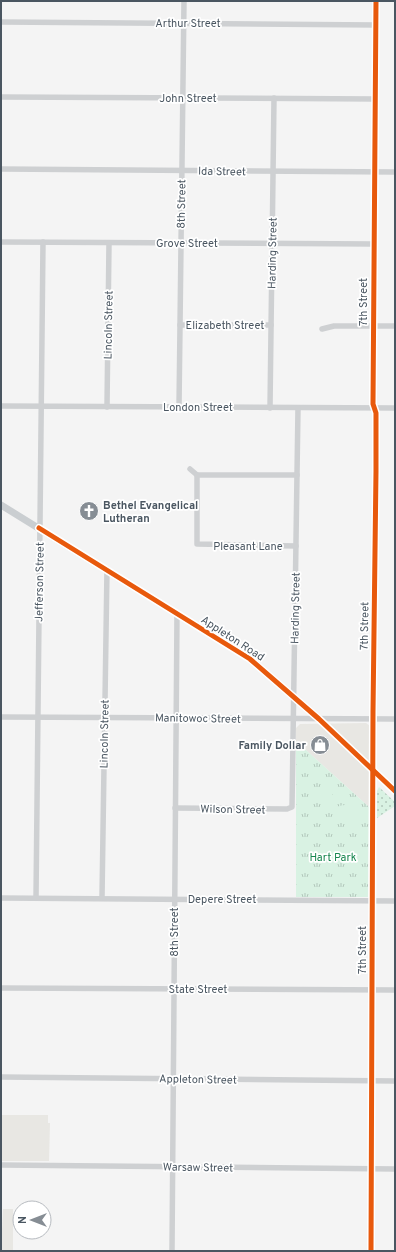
<svg xmlns="http://www.w3.org/2000/svg" width="396" height="1252" viewBox="0 0 396 1252" font-family="Overpass,sans-serif">
<style>
.commercial{fill:#e8e7e3}
.grass{fill:url(#grass-dots)}
.park{fill:url(#park-tufts)}
.pitch{fill:#d9f2e3}
.lines{fill:none;stroke-linecap:round;stroke-linejoin:round}
.minor{stroke:#ced0d2;stroke-width:5.5}
.major{stroke:#caced1;stroke-width:7}
.cycleway-casing{stroke:#fff;stroke-width:8}
.cycleway{stroke:#e8590c;stroke-width:5}
.labels{text-anchor:middle;stroke-width:3.5;stroke-linejoin:round;paint-order:stroke}
.street-label{font-size:11px;fill:#4a5661;stroke:#fff}
.poi-label{font-size:11px;font-weight:bold;fill:#4a5661;stroke:#fff;text-anchor:start}
.park-label{font-size:11px;fill:#17864f;stroke:#fff}
</style>
<defs>
<pattern id="grass-dots" width="8" height="8" patternUnits="userSpaceOnUse"><rect width="8" height="8" fill="#d9f2e3"/><path d="M2 2h.1M6 6h.1" fill="none" stroke="#b2c7bb" stroke-width="1.8" stroke-linecap="round"/></pattern>
<pattern id="park-tufts" width="24" height="20" patternUnits="userSpaceOnUse"><rect width="24" height="20" fill="#d9f2e3"/><path d="M3 7l-1-3M5 7V3M7 7l1-3M15 17l-1-3M17 17v-4M19 17l1-3" fill="none" stroke="#b2c7bb"/></pattern>
</defs>
<rect width="100%" height="100%" fill="#f4f4f4"/>
<g class="commercial">
<path d="M 366,723 L 370,726 L 369,807 L 296,741 L 296,728 L 300,724 Z"/>
<path d="M 1,1097 L 1,1115 L 48,1115 L 48,1123 L 50,1123 L 49,1161 L 1,1161 Z"/>
<path d="M 3,1209 L 13,1209 L 13,1251 L 1,1250 Z"/>
</g>
<path class="grass" d="M 379,787 L 395,802 L 395,806 L 377,818 L 377,791 Z"/>
<path class="park" d="M 296,741 L 369,807 L 368,897 L 296,897 Z"/>
<g class="pitch">
<rect x="321" y="782" width="11" height="21"/>
<path d="M 349,803 L 359,803 L 359,816 L 361,820 L 360,823 L 355,824 L 352,822 L 336,822 L 336,807 L 343,805 L 349,807 Z"/>
</g>
<g class="lines">
<g class="minor">
<path d="M 1,22 L 376,25"/>
<path d="M 1,97 L 375,99"/>
<path d="M 1,169 L 395,172"/>
<path d="M 1,242 L 373,244"/>
<path d="M 180,325 L 271,325"/>
<path d="M 322,329 L 334,326 L 395,326"/>
<path d="M 1,406 L 395,408"/>
<path d="M 107,407 L 109,243"/>
<path d="M 179,407 L 184,1"/>
<path d="M 270,408 L 274,98"/>
<path d="M 190,469 L 197,475 L 297,475"/>
<path d="M 197,475 L 197,544 L 296,546"/>
<path d="M 1,717 L 395,719"/>
<path d="M 175,808 L 287,809 L 292,807 L 298,408"/>
<path d="M 1,898 L 395,901"/>
<path d="M 36,898 L 43,242"/>
<path d="M 102,898 L 107,569"/>
<path d="M 1,988 L 395,990"/>
<path d="M 1,1077 L 395,1081"/>
<path d="M 1,1165 L 395,1169"/>
<path d="M 172,1251 L 177,614"/>
<path d="M 371,1251 L 373,712 L 376,471 L 376,413 L 373,404 L 376,1"/>
</g>
<path class="major" d="M 1,505 L 250,659 L 319,719 L 395,791"/>
<g class="cycleway-casing">
<g id="cycleway">
<path d="M 39,528 L 250,659 L 319,719 L 395,791"/>
<path d="M 371,1251 L 373,712 L 376,471 L 376,413 L 373,404 L 376,1"/>
</g>
</g>
<use href="#cycleway" class="cycleway"/>
</g>
<defs>
<g id="church-disc" transform="scale(1)"><circle r="9.5" fill="#868d94" stroke="#fff"/><path d="M-1.2-6h2.4v3.5h3.3v2.4h-3.3V6h-2.4V-.1h-3.3v-2.4h3.3Z" fill="#fff"/></g>
<g id="shop-disc" transform="scale(1)"><circle r="9.5" fill="#868d94" stroke="#fff"/><path d="M-5-2.5h2.3a2.7 3.5 0 0 1 5.4 0H5L5.5 6h-11ZM-1.5-2.5h3a1.5 2.3 0 0 0-3 0Z" fill="#fff"/></g>
</defs>
<g fill-rule="evenodd">
<use href="#church-disc" x="89" y="511"/>
<use href="#shop-disc" x="320" y="745"/>
</g>
<g class="labels">
<g class="street-label">
<text x="188" y="27">Arthur Street</text>
<text x="188" y="102">John Street</text>
<text transform="translate(222 171) rotate(1)" y="4">Ida Street</text>
<text transform="translate(181 204) rotate(-89)" y="4">8th Street</text>
<text x="187" y="247">Grove Street</text>
<text transform="translate(272 253) rotate(-89)" y="4">Harding Street</text>
<text transform="translate(363 302) rotate(-90)" y="4">7th Street</text>
<text transform="translate(108 325) rotate(-89)" y="4">Lincoln Street</text>
<text x="225" y="329">Elizabeth Street</text>
<text x="198" y="411">London Street</text>
<text x="248" y="550">Pleasant Lane</text>
<text transform="translate(39 582) rotate(-89)" y="4">Jefferson Street</text>
<text transform="translate(295 608) rotate(-89)" y="4">Harding Street</text>
<text transform="translate(364 626) rotate(-89)" y="4">7th Street</text>
<text transform="translate(233 638) rotate(33)" y="4">Appleton Road</text>
<text transform="translate(198 718) rotate(1)" y="4">Manitowoc Street</text>
<text transform="translate(104 734) rotate(-89)" y="4">Lincoln Street</text>
<text transform="translate(233 809) rotate(1)" y="4">Wilson Street</text>
<text x="222" y="903">Depere Street</text>
<text transform="translate(174 932) rotate(-90)" y="4">8th Street</text>
<text transform="translate(362 950) rotate(-90)" y="4">7th Street</text>
<text x="198" y="993">State Street</text>
<text transform="translate(198 1079) rotate(1)" y="4">Appleton Street</text>
<text transform="translate(198 1167) rotate(1)" y="4">Warsaw Street</text>
</g>
<g class="poi-label">
<text x="103" y="509">Bethel Evangelical<tspan x="103" dy="13">Lutheran</tspan></text>
<text x="306" y="749" text-anchor="end">Family Dollar</text>
</g>
<g class="park-label">
<text x="333" y="861">Hart Park</text>
</g>
</g>
<rect width="396" height="1252" fill="none" stroke="#4a5661" stroke-width="4"/>
<g transform="translate(32 1220) rotate(270)"><circle r="19" fill="#ffffff" stroke="#b7bbc0"/>
<path d="M0-3L7 15L0 10L-7 15Z" fill="#868d94"/>
<text y="-6" font-size="11" font-weight="bold" text-anchor="middle" fill="#4a5661">N</text>
</g>
</svg>
